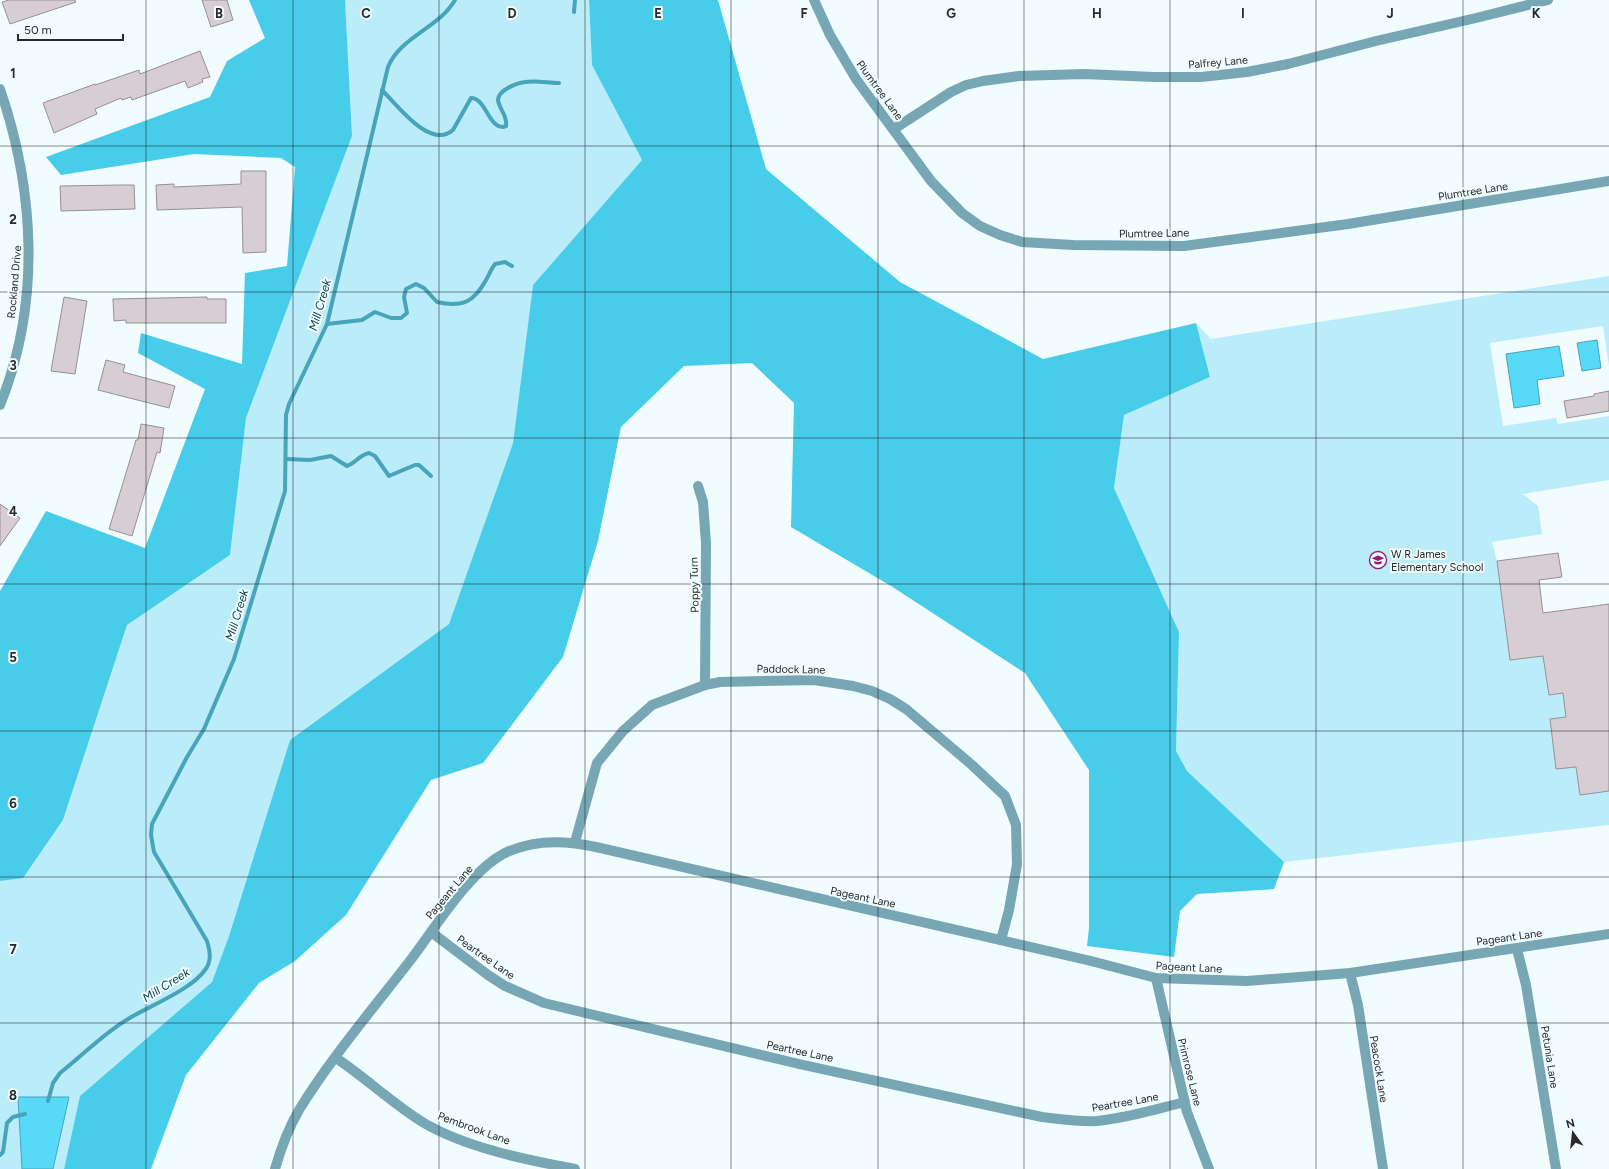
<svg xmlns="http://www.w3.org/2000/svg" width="1609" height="1169" viewBox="0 0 1609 1169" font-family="Figtree,sans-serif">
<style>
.green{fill:#baecfa}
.forest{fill:#47ccea}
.water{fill:#57d9f8;stroke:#48a4ba}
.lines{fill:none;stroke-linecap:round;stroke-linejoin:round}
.stream{stroke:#48a4ba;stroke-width:4}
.building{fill:#d7ced3;stroke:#978f93}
.minor{stroke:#77a7b4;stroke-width:10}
.grid{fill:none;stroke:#262a2b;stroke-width:1;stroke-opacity:0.55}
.labels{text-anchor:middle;stroke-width:4;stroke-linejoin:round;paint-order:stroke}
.street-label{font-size:11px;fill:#262a2b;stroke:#f1fcff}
.poi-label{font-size:11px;fill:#262a2b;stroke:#f1fcff;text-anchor:start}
.water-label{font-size:12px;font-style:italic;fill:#003e4a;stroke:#f1fcff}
.grid-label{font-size:13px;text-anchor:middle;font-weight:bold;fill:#262a2b;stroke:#f1fcff;stroke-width:4;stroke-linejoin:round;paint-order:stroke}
</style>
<rect width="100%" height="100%" fill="#f1fcff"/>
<g class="green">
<path d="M 345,0 L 589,0 L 592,65 L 642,160 L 533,285 L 513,443 L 449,624 L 290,740 L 229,936 L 212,982 L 80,1096 L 64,1169 L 53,1169 L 69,1097 L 18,1097 L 22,1169 L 0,1169 L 0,881 L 23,877 L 63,820 L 127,625 L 230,555 L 246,418 L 352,136 Z"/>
<path d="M 1609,276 L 1609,366 L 1603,326 L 1490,343 L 1503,426 L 1556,418 L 1558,424 L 1609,416 L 1609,480 L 1523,494 L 1538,506 L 1542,534 L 1492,542 L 1497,561 L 1510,660 L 1543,656 L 1549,695 L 1563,693 L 1566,717 L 1550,719 L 1556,769 L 1576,767 L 1580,795 L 1609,791 L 1609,825 L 1284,862 L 1187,771 L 1176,751 L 1179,632 L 1114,488 L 1124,415 L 1210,377 L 1196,323 L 1211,339 Z"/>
</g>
<g class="forest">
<path d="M 249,0 L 345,0 L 352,136 L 246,418 L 230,555 L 127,625 L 63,820 L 23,878 L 0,881 L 0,591 L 46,511 L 145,548 L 205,389 L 138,353 L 141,333 L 242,364 L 245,273 L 287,266 L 295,167 L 281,158 L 194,154 L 61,175 L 46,157 L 210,97 L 227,61 L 265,38 Z"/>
<path d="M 589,0 L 718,0 L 766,169 L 900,282 L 1043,359 L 1196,323 L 1210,377 L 1124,415 L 1114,488 L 1179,632 L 1176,751 L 1187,771 L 1284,862 L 1274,889 L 1197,894 L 1180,911 L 1174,957 L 1087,946 L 1089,928 L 1089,770 L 1025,673 L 891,586 L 791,527 L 794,403 L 752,363 L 684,366 L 621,427 L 598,541 L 563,657 L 483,763 L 431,780 L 346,915 L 295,961 L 259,983 L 186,1075 L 151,1169 L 64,1169 L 80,1096 L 212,982 L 229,936 L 290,740 L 449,624 L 513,443 L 533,285 L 642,160 L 592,65 Z"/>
</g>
<g class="water">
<path d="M 1597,340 L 1601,368 L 1582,371 L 1577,343 Z"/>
<path d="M 1559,346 L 1564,376 L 1537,380 L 1540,404 L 1514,408 L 1506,354 Z"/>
<path d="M 18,1097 L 69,1097 L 53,1169 L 22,1169 Z"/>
</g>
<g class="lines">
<g class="stream">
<path d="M 574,12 L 575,0"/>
<path d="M 382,90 C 397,105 430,150 453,130 L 471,98 C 486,98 488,127 503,127 L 506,126 C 508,116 499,109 498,100 C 498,90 517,83 525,82 C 536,80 548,83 559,83"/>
<path d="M 327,324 L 362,320 L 375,312 L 391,318 L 401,318 L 407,313 L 404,297 L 406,289 L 416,284 L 424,288 L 437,302 C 462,308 474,302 486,280 C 489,275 491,269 495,264 L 505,262 L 512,266"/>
<path d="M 286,459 L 310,460 L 331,456 L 347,466 C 356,463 359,455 369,453 L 375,456 L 389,476 L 415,465 L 419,465 L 431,476"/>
<path d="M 48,1101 L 53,1083 L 60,1073 C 82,1056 104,1033 128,1019 C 149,1006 191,990 205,970 C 212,961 210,951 207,941 L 154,852 L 151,835 L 152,824 L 187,757 L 204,729 L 234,659 L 285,491 L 286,415 L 289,404 L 327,324 L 388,67 C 400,37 439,28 455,0"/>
<path d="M 0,1155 L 3,1152 L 7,1123 L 13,1117 L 25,1114"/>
</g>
</g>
<g class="building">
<path d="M 9,0 L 75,0 L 76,2 L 10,24 L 2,2 Z"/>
<path d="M 202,0 L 227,0 L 233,20 L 211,27 Z"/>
<path d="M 200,51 L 210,77 L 202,79 L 203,82 L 188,88 L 185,81 L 132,100 L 131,97 L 122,100 L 121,98 L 95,109 L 97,114 L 54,133 L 43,103 L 95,84 L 95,85 L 139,70 L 140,74 Z"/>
<path d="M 241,171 L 266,171 L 266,252 L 243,253 L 242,207 L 157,210 L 156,185 L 174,184 L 174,187 L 241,184 Z"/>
<path d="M 120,185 L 134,185 L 135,209 L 61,211 L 60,186 Z"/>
<path d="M 64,297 L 87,301 L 75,374 L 51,371 Z"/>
<path d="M 207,297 L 207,299 L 226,299 L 226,323 L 126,323 L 126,320 L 114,321 L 113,299 Z"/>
<path d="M 106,360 L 125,365 L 123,372 L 175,386 L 169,408 L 98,390 Z"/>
<path d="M 1609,391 L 1609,411 L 1567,418 L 1564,401 L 1594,396 L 1594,394 Z"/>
<path d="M 141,424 L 164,428 L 160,453 L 157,452 L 132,536 L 109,529 L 136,440 L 138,440 Z"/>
<path d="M 0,504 L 20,518 L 0,546 Z"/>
<path d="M 1558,553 L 1562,577 L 1539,580 L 1543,613 L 1609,604 L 1609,791 L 1580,795 L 1576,767 L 1556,769 L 1550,719 L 1566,717 L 1563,693 L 1549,695 L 1543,656 L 1510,660 L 1497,561 Z"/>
</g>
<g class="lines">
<g class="minor">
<path d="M 814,0 L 830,35 L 856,79 L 931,181 L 962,213 L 980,226 L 1000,235 L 1022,242 L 1073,245 L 1184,246 L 1348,224 L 1609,181"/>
<path d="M 0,89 C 35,191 41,304 0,405"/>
<path d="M 894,129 L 951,92 L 966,85 L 983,81 L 1019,76 L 1084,74 L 1154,77 L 1201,77 L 1247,72 L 1288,64 L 1376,41 L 1476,18 L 1548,0"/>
<path d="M 698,486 L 703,502 L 706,543 L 705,685"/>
<path d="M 575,842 L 597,763 L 623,731 L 652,705 L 705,685 L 720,682 L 814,680 L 853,686 L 872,691 L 890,699 L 906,709 L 972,765 L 1005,796 L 1016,825 L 1017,864 L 1009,910 L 1001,940"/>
<path d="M 431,932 L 488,975 L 505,986 L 544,1003 L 799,1064 L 1042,1117 C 1060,1119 1079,1122 1097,1121 C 1127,1118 1156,1109 1185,1102"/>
<path d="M 1517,949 L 1526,985 L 1556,1169"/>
<path d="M 1350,973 L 1358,1005 L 1383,1169"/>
<path d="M 1156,978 L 1187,1112 L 1209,1169"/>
<path d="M 336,1058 C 366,1078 393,1104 424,1123 C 467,1148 527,1160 575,1169"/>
<path d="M 275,1169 C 281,1148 288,1129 299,1110 C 331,1058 372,1010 409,962 C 434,930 468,872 505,853 C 534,839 565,840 596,847 L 1091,961 L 1156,978 L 1247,981 L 1350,973 L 1609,934"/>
</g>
</g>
<path class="grid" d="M 146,0 L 146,1169M 293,0 L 293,1169M 439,0 L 439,1169M 585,0 L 585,1169M 731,0 L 731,1169M 878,0 L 878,1169M 1024,0 L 1024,1169M 1170,0 L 1170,1169M 1316,0 L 1316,1169M 1463,0 L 1463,1169M 0,146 L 1609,146M 0,292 L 1609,292M 0,438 L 1609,438M 0,584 L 1609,584M 0,731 L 1609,731M 0,877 L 1609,877M 0,1023 L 1609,1023"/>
<defs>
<g id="school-ring" transform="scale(0.9)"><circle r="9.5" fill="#f1fcff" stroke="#971a73" stroke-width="1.5"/><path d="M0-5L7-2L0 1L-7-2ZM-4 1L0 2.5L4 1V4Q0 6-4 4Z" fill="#971a73"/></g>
</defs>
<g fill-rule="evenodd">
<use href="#school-ring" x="1378" y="560"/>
</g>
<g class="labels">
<g class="street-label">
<text transform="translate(1218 62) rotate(-5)" y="4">Palfrey Lane</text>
<text transform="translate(880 90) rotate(54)" y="4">Plumtree Lane</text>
<text transform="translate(1473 191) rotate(-9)" y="4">Plumtree Lane</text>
<text transform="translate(1154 233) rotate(-1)" y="4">Plumtree Lane</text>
<text transform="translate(14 282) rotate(-85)" y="4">Rockland Drive</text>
<text transform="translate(694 585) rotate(-91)" y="4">Poppy Turn</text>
<text transform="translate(791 669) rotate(1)" y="4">Paddock Lane</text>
<text transform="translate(449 892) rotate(-50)" y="4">Pageant Lane</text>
<text transform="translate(863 897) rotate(12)" y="4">Pageant Lane</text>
<text transform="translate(1509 937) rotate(-8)" y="4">Pageant Lane</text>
<text transform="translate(486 957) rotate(35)" y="4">Peartree Lane</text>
<text transform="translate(1189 967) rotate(3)" y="4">Pageant Lane</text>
<text transform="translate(800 1051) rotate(12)" y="4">Peartree Lane</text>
<text transform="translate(1550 1057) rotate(81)" y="4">Petunia Lane</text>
<text transform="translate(1379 1069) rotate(81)" y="4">Peacock Lane</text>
<text transform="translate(1190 1072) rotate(76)" y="4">Primrose Lane</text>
<text transform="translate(1125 1102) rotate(-10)" y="4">Peartree Lane</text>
<text transform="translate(474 1128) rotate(20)" y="4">Pembrook Lane</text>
</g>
<g class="poi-label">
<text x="1391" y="558">W R James<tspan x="1391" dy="13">Elementary School</tspan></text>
</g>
<g class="water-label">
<text transform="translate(320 305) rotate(-74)" y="4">Mill Creek</text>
<text transform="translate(237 615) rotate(-73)" y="4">Mill Creek</text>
<text transform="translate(166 985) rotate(-32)" y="4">Mill Creek</text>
</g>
</g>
<g class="grid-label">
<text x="219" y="18">B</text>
<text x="366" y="18">C</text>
<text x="512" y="18">D</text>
<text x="658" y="18">E</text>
<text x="804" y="18">F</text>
<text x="951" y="18">G</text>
<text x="1097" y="18">H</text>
<text x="1243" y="18">I</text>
<text x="1390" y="18">J</text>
<text x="1536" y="18">K</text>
<text x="13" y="78">1</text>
<text x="13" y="224">2</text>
<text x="13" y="370">3</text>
<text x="13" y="516">4</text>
<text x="13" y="662">5</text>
<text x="13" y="808">6</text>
<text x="13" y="954">7</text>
<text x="13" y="1100">8</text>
</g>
<g transform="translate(1573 1133) rotate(345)" stroke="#f1fcff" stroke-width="3" paint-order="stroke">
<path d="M0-3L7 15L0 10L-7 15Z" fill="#262a2b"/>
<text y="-6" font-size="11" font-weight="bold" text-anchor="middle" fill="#262a2b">N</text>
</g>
<path d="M18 34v6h105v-6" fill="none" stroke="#262a2b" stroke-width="2"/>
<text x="24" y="34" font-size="12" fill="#262a2b" stroke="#f1fcff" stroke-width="3" paint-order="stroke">50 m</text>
</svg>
